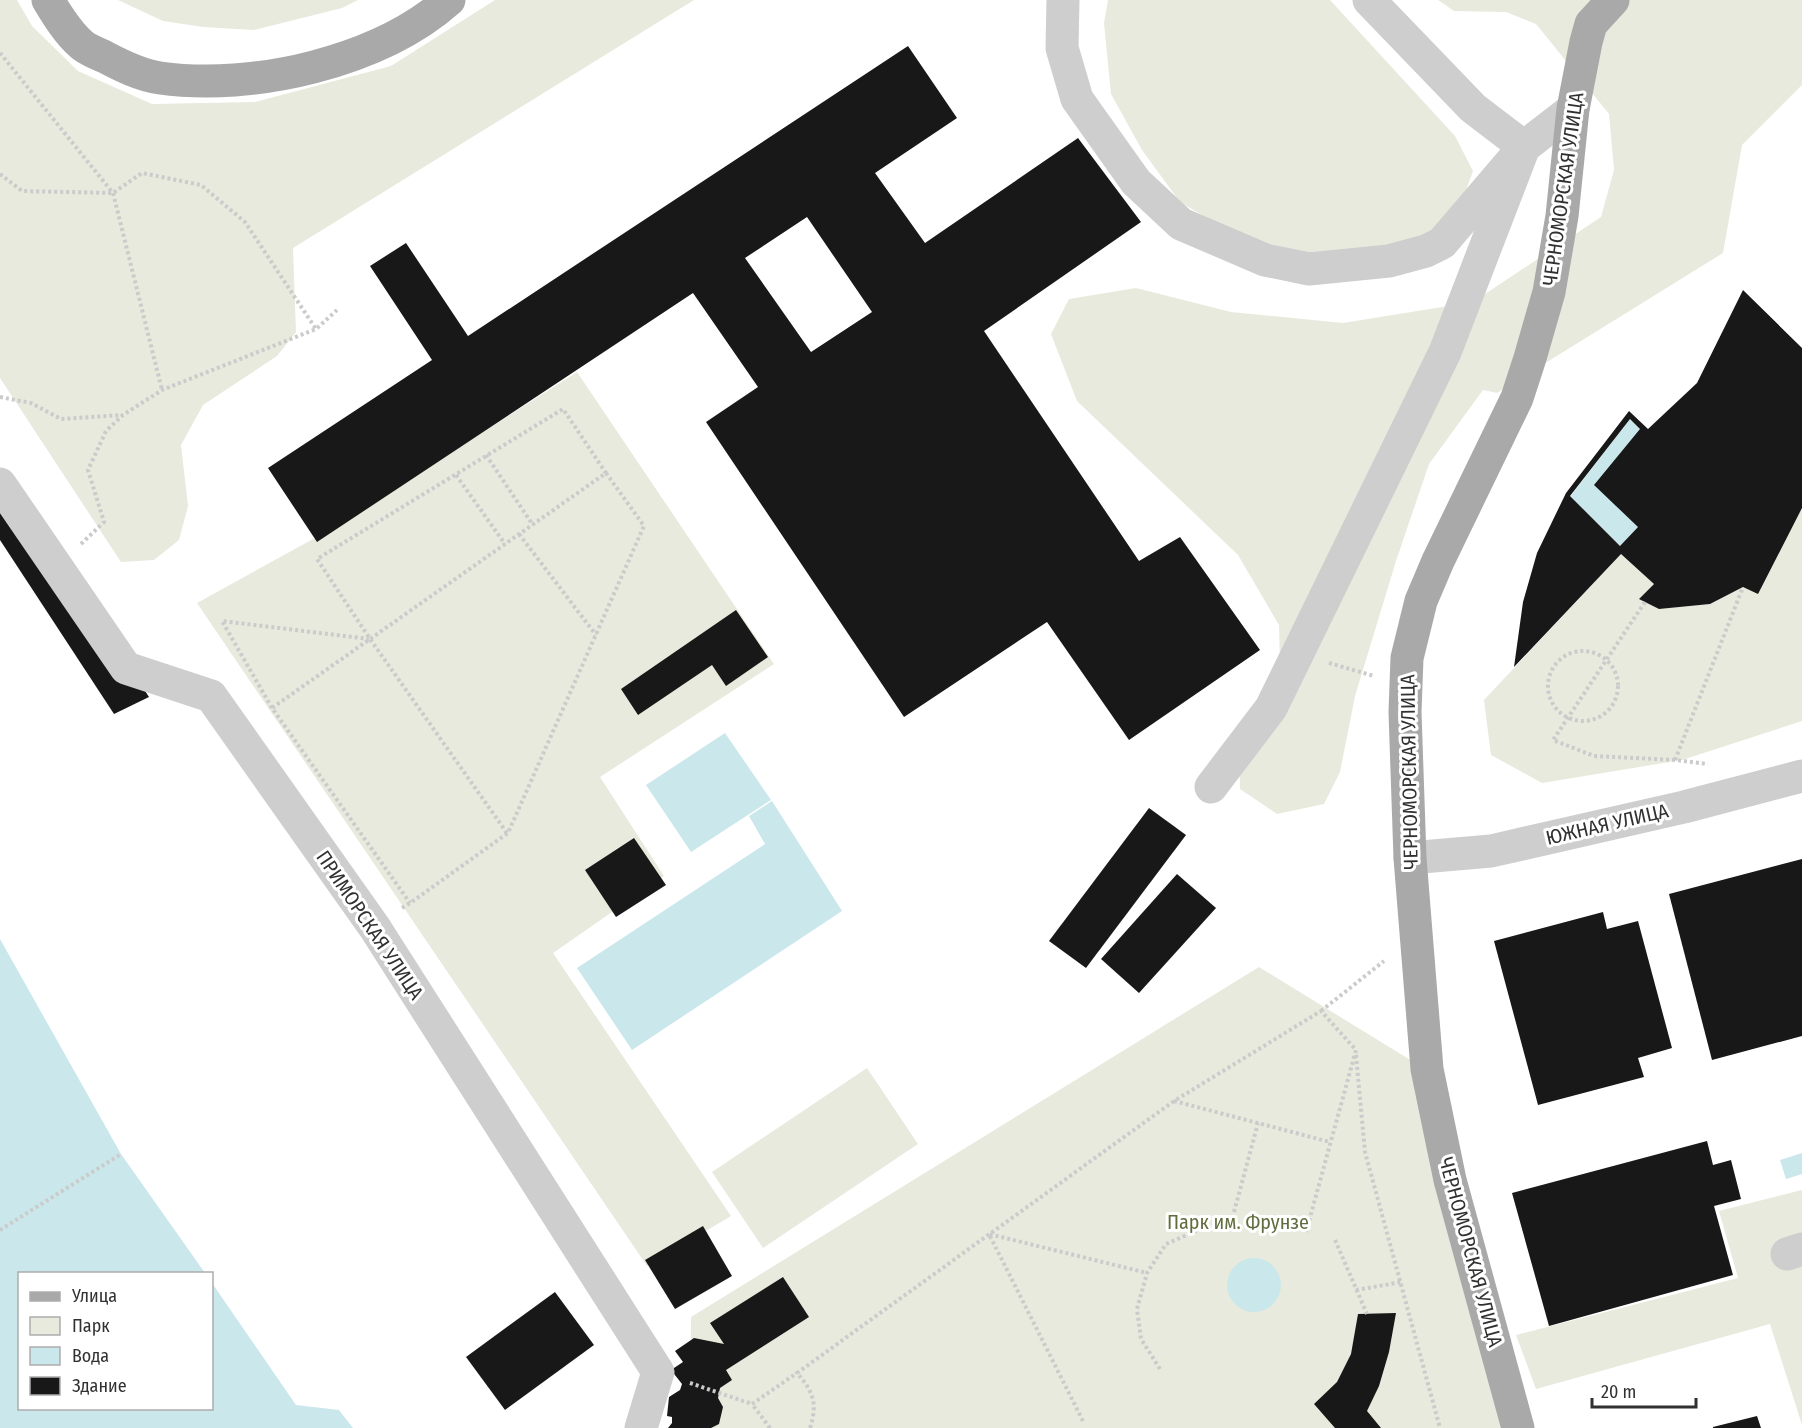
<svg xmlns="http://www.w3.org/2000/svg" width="1802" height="1428" viewBox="0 0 1802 1428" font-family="'Fira Sans Condensed',sans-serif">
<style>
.green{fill:#e8eadd}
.water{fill:#cae7eb}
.building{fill:#181818;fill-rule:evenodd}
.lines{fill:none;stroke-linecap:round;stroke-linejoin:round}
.path{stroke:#cbcbcb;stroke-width:4;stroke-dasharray:3 3;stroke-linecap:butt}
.minor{stroke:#cecece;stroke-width:33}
.major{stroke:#a9a9a9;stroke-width:33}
.labels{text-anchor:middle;stroke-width:6;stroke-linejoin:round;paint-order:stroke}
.street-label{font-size:20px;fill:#313131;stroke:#fff}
.park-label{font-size:20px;fill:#616d3e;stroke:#fff}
</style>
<rect width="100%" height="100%" fill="#fff"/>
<g class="green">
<path d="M 0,0 L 17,0 L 32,26 L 78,71 L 152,104 L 255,102 L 391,66 L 495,0 L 694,0 L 293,248 L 296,332 L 277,356 L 203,405 L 181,445 L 188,506 L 179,540 L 154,560 L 121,562 L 0,378 Z"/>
<path d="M 118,0 L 358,0 L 342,8 L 254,30 L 203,27 L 163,21 Z"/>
<path d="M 1108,0 L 1330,0 L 1455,136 L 1473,171 L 1463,199 L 1432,241 L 1304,256 L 1241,238 L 1180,202 L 1142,150 L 1111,94 L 1104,23 Z"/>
<path d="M 1438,0 L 1802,0 L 1802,85 L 1742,145 L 1723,253 L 1497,393 L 1483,390 L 1429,464 L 1396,561 L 1355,696 L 1340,772 L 1324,804 L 1277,814 L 1240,789 L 1239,738 L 1280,667 L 1279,625 L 1238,555 L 1077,401 L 1051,334 L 1069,299 L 1136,288 L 1231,312 L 1343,323 L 1473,302 L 1601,217 L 1614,170 L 1609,114 L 1536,24 L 1506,12 L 1454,11 Z"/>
<path d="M 577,372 L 774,664 L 600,777 L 664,876 L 553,953 L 731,1216 L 647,1266 L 197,603 L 333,528 Z"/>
<path d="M 1802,508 L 1802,721 L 1682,760 L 1542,783 L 1491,755 L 1484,700 L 1621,554 L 1654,584 L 1640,598 L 1659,609 L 1710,604 L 1743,587 L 1778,553 Z"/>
<path d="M 1259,967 L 1425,1069 L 1508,1428 L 690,1428 L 691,1317 Z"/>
<path d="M 867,1068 L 918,1144 L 763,1248 L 712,1172 Z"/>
<path d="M 1802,1190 L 1802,1425 L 1770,1324 L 1536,1389 L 1516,1335 L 1738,1278 L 1719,1211 Z"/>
</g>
<g class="water">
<path d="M 1630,419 L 1640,429 L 1638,527 L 1620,546 L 1570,497 Z"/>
<path d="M 725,733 L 771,800 L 691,852 L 646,785 Z"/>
<path d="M 772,801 L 842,911 L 632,1050 L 577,968 L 765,844 L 749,816 Z"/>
<path d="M 0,939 L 121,1154 L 205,1273 L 20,1274 L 20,1408 L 212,1408 L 212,1283 L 296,1405 L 339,1410 L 353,1428 L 0,1428 Z"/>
<path d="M 1802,1153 L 1802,1174 L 1786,1179 L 1780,1160 Z"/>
<circle cx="1254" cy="1285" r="27"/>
</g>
<g class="building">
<path d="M 908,46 L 957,118 L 875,173 L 925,243 L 1078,138 L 1141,222 L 984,331 L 1139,561 L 1180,537 L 1260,650 L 1129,740 L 1047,622 L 904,717 L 706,422 L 758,387 L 693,293 L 317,542 L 268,468 L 432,360 L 370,266 L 406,243 L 468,336 ZM 807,217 L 872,312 L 811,352 L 745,258 Z"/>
<path d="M 1743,290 L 1802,348 L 1802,508 L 1758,594 L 1743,587 L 1710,604 L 1659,609 L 1639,599 L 1654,584 L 1621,554 L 1514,667 L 1523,602 L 1537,553 L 1566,493 L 1629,411 L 1648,429 L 1697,383 ZM 1630,419 L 1640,429 L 1594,485 L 1638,527 L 1620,546 L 1570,496 Z"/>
<path d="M 0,504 L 138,680 L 149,697 L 114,714 L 0,540 Z"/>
<path d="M 736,610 L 768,657 L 726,686 L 712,665 L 638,715 L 621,689 Z"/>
<path d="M 1149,808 L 1186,835 L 1086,968 L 1049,941 Z"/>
<path d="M 634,838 L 666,885 L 616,917 L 585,870 Z"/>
<path d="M 1802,859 L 1802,1036 L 1712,1060 L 1669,894 Z"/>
<path d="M 1177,874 L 1216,908 L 1139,993 L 1101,959 Z"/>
<path d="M 1603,912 L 1607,929 L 1638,921 L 1672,1048 L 1638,1058 L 1644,1077 L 1538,1105 L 1494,941 Z"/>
<path d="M 1707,1141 L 1713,1165 L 1731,1160 L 1741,1199 L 1714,1206 L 1733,1275 L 1549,1326 L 1512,1193 Z"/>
<path d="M 703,1226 L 732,1276 L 675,1309 L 645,1260 Z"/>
<path d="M 783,1277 L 809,1317 L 726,1370 L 732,1380 L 720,1388 L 718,1398 L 723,1407 L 719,1424 L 711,1428 L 668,1428 L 672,1423 L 672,1417 L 667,1416 L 669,1397 L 680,1390 L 682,1384 L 671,1370 L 683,1362 L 675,1351 L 694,1338 L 724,1344 L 710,1323 Z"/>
<path d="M 555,1292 L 594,1345 L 505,1410 L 466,1357 Z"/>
<path d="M 1396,1313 L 1389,1352 L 1379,1386 L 1367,1411 L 1381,1428 L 1335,1428 L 1314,1404 L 1337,1382 L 1351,1354 L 1358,1314 Z"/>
<path d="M 1757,1416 L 1761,1428 L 1713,1428 L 1713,1427 Z"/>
</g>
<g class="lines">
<g class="path">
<path d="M 0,53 L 113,193 L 162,390"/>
<path d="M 0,174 L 22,191 L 113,193 L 142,173 L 201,185 L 245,222 L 316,329"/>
<path d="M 0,397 L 31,403 L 61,419 L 122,415"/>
<path d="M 486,455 L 533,525"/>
<path d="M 456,475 L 505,544"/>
<path d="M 519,534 L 596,635"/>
<path d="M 81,544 L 104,522 L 88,470 L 106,431 L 123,415 L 162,390 L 316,329 L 337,310"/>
<path d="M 1645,602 L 1553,740 L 1594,756 L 1675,760 L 1708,764"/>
<circle cx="1583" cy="686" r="35"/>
<path d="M 1329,663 L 1374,676"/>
<path d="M 272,708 L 222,621 L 369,639"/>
<path d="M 1675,760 L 1743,587"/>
<path d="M 507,833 L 370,639 L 317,559 L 563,409 L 606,473"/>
<path d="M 402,908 L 410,903 L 508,833 L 644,526 L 606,473 L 272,708 L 410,903"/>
<path d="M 1321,1011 L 1384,961"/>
<path d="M 1356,1055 L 1365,1152 L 1440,1428"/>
<path d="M 1174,1101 L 1330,1142"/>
<path d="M 1234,1212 L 1258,1123"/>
<path d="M 0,1230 L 121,1154"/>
<path d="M 1335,1240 L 1367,1314"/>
<path d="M 1356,1290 L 1402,1282"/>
<path d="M 1160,1369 L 1141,1339 L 1137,1309 L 1147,1273 L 1166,1244 L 1210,1225"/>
<path d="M 690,1383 L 752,1404"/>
<path d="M 1083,1421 L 989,1234 L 1147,1273"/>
<path d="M 770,1428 L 752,1404 L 797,1373"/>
<path d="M 810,1428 C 818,1404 813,1391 797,1373 L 1174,1101 L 1321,1011 L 1356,1050 L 1306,1232"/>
</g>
<g class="minor">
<path d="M 1063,0 L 1062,48 L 1077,99 L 1136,182 L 1181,224 L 1265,260 L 1309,269 L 1389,261 L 1426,251 L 1442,243 L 1524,147 L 1473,108 L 1369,0"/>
<path d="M 0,484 L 126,668 L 211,696 L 375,928 L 658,1372 L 641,1428"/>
<path d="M 1211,787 L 1271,708 L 1445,352 L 1524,147 L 1573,109"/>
<path d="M 1410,858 L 1491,851 L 1684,807 L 1802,776"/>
<path d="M 1787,1254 L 1802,1249"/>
</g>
<g class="major">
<path d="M 48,0 C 57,15 68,33 81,44 C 87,50 97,53 105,57 C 122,66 140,75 160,78 C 253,91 379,62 449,0"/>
<path d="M 1518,1428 L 1450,1180 L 1427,1069 L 1410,858 L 1405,712 L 1407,658 L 1421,601 L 1438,561 L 1517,398 L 1530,358 L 1549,292 L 1562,216 L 1573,109 L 1586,42 L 1591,24 L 1613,0"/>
</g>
</g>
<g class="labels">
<g class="street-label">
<text transform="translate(1563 189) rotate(-82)" y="7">ЧЕРНОМОРСКАЯ УЛИЦА</text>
<text transform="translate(1409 772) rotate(-91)" y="7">ЧЕРНОМОРСКАЯ УЛИЦА</text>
<text transform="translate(1607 824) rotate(-13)" y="7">ЮЖНАЯ УЛИЦА</text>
<text transform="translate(370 925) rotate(56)" y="7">ПРИМОРСКАЯ УЛИЦА</text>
<text transform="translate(1471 1252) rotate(75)" y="7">ЧЕРНОМОРСКАЯ УЛИЦА</text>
</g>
<g class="park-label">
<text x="1238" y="1229">Парк им. Фрунзе</text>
</g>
</g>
<rect x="18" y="1272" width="195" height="138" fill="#ffffff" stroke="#adadad" stroke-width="1.5"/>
<rect x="30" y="1292" width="30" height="9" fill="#a9a9a9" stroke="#adadad" stroke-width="1.5"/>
<text x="72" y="1302" font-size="18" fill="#313131">Улица</text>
<rect x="30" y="1317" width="30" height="18" fill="#e8eadd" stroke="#adadad" stroke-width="1.5"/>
<text x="72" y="1332" font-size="18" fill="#313131">Парк</text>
<rect x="30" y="1347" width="30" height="18" fill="#cae7eb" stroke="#adadad" stroke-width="1.5"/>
<text x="72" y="1362" font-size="18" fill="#313131">Вода</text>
<rect x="30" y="1377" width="30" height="18" fill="#181818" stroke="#adadad" stroke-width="1.5"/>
<text x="72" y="1392" font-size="18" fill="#313131">Здание</text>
<path d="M1592 1398v9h104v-9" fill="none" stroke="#313131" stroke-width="3"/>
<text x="1601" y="1398" font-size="18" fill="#313131" stroke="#ffffff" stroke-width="4.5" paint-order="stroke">20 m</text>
</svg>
